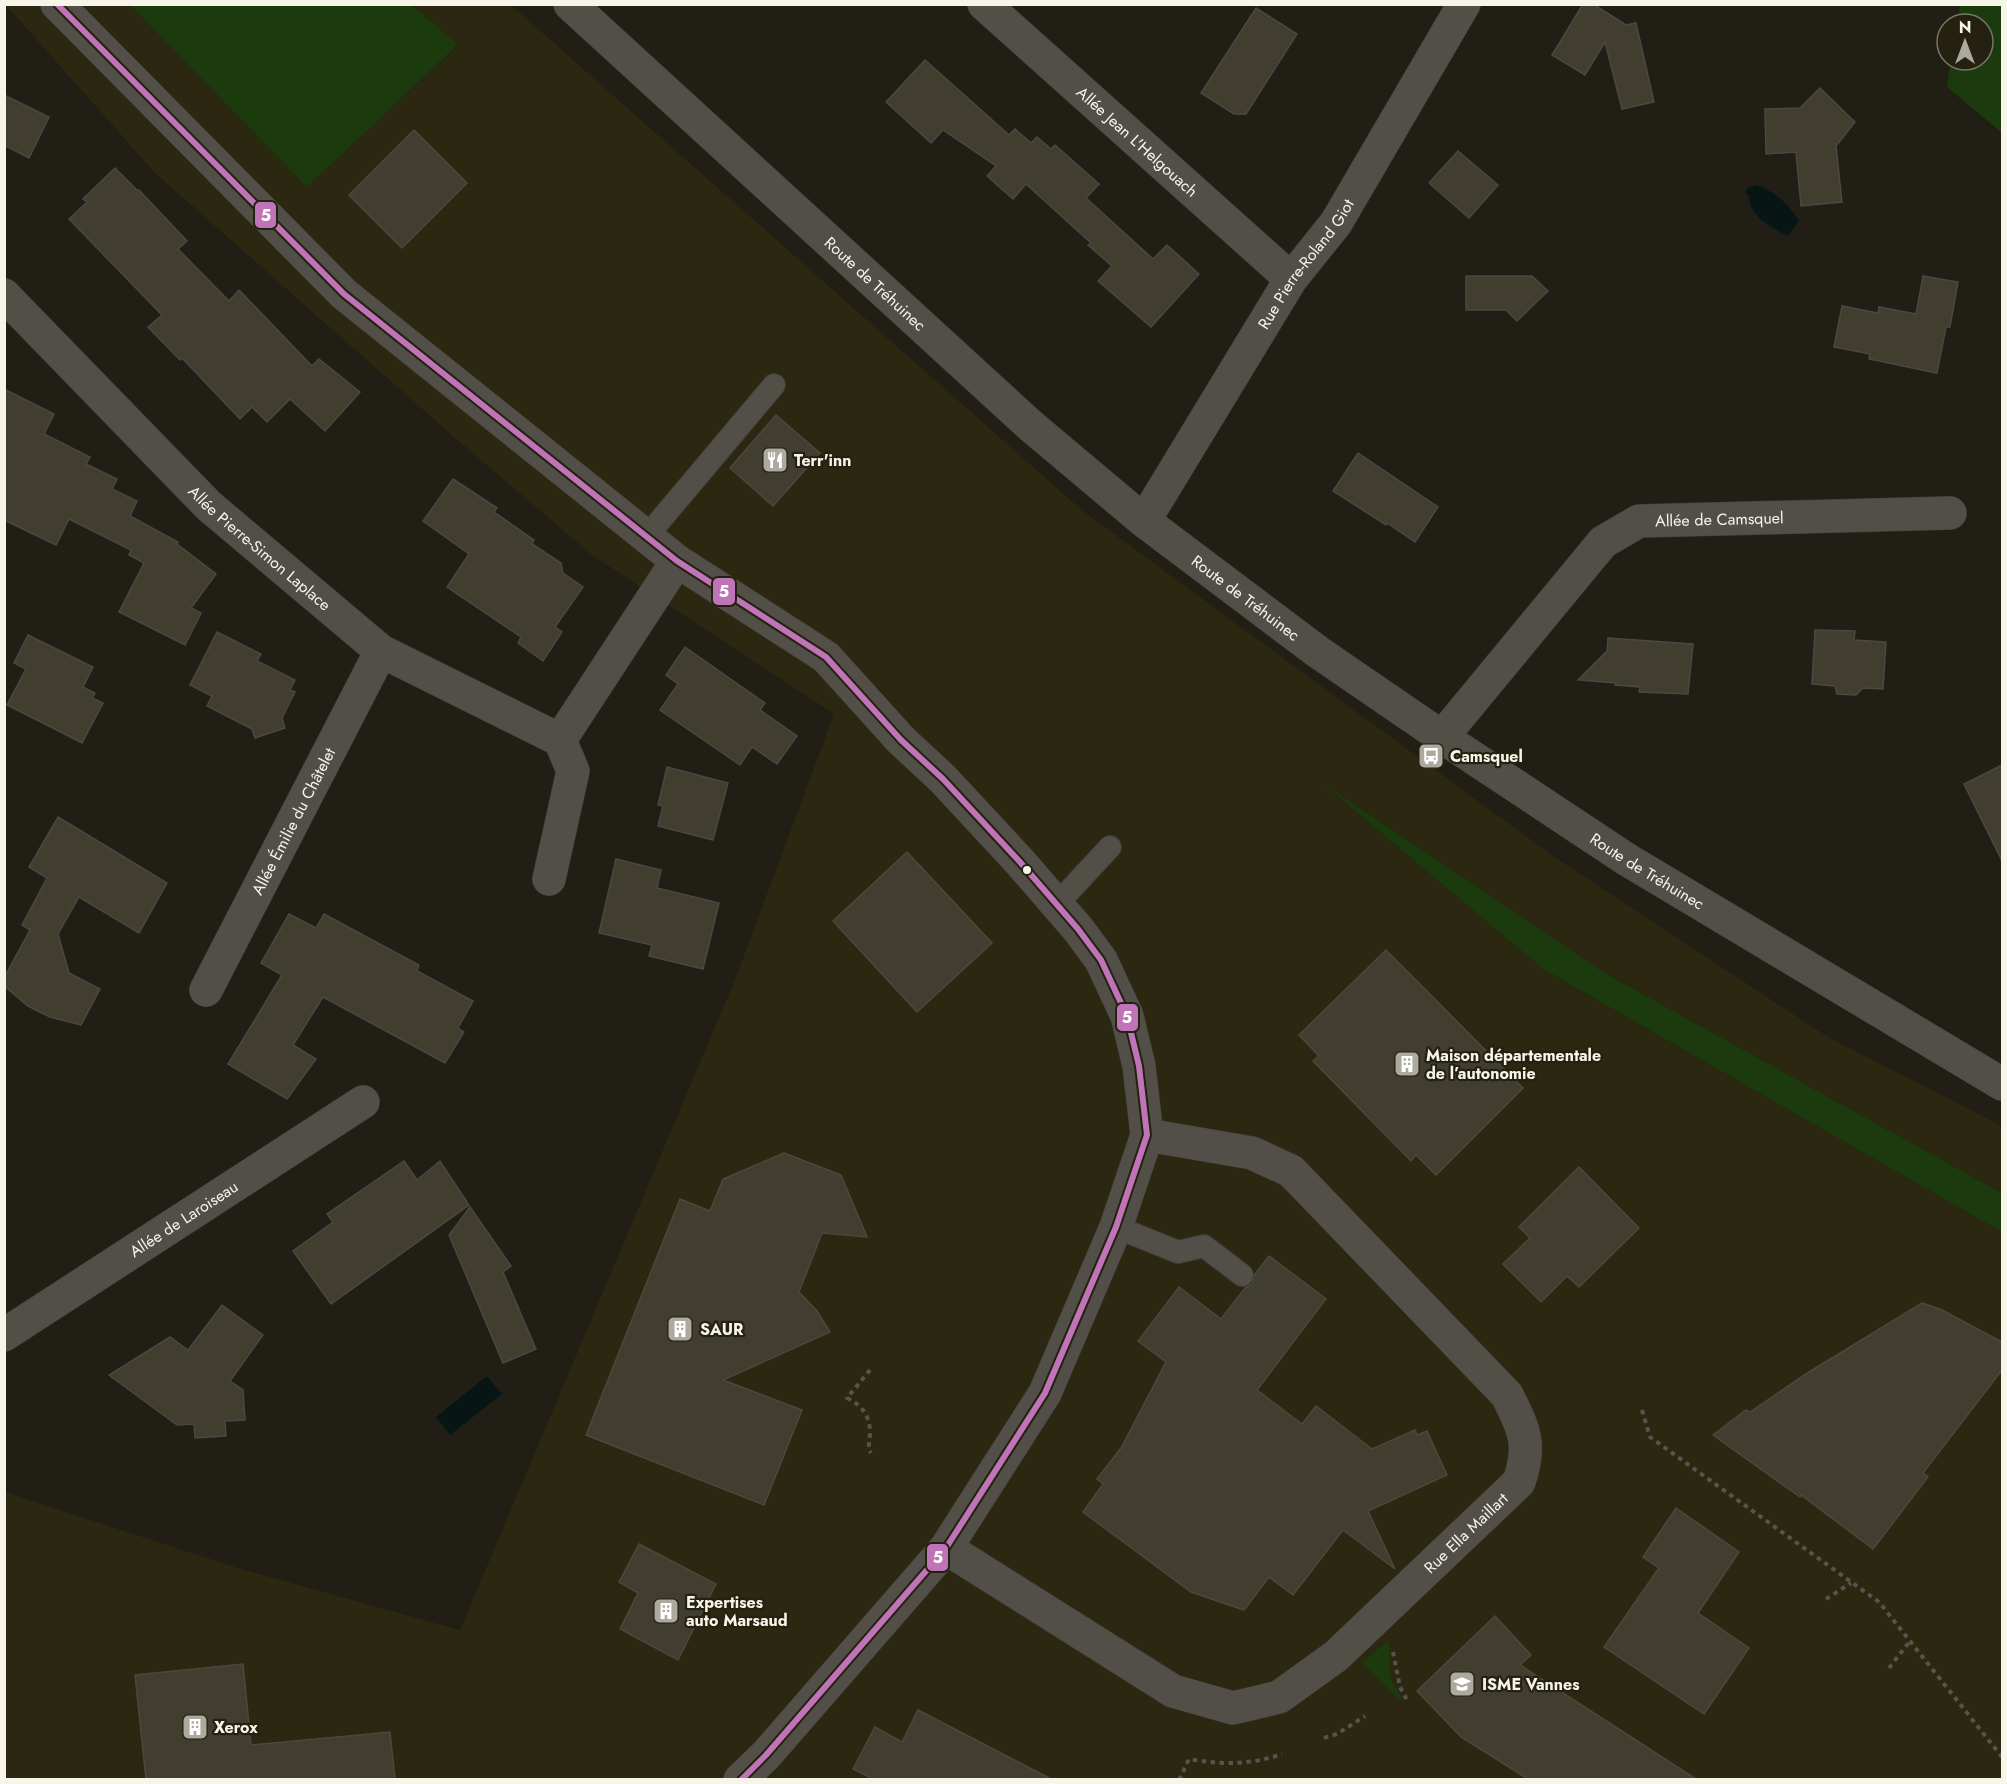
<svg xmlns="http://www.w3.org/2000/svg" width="2007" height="1784" viewBox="0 0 2007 1784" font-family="Jost,sans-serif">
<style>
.built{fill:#2b2710}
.green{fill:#1b3a0e}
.water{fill:#071515}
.building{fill:#413e30;stroke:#4a4840;stroke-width:1.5}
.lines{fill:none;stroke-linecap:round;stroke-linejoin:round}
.service-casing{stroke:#3c3b34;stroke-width:24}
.minor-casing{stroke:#3c3b34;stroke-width:34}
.path{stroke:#56544d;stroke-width:4;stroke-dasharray:4.5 4.5;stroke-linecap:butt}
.service{stroke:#514f48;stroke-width:22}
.minor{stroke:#514f48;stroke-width:33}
.bus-1-casing{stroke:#252110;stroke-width:10}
.bus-1{stroke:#c074b8;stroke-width:6}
.bus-dot{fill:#f7f5e9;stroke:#252110;stroke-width:2}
.labels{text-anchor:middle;stroke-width:4.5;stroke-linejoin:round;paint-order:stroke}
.street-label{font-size:16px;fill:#f7f5e9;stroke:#252110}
.poi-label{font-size:16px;font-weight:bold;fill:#f7f5e9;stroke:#252110;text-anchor:start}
.line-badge{stroke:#252110;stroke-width:2}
.badge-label{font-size:16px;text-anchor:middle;font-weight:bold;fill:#fff}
</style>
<rect width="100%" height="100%" fill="#201e15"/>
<path class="built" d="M 5,4 L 130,5 L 307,186 L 458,46 L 412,5 L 511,5 L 1083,511 L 1553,856 L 1828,1037 L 2002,1126 L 2002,1193 L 1603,972 L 1327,787 L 1543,969 L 2002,1232 L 2002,1779 L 5,1779 L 5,1492 L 241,1569 L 460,1630 L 736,977 L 834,714 L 592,555 L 455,438 L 155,173 Z"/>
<g class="green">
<path d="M 130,5 L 412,5 L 458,45 L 307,187 Z"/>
<path d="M 1960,5 L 2002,5 L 2002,133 L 1947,87 L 1951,60 L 1983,60 L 1983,24 L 1957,24 Z"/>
<path d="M 1321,782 L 1603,972 L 2002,1193 L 2002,1232 L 1543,969 Z"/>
<path d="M 1387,1641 C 1391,1648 1389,1653 1389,1660 C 1388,1675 1393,1686 1402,1697 L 1400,1700 L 1362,1663 Z"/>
</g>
<g class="water">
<path d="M 1757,185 C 1776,193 1788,203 1799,221 L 1788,236 C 1772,228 1749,216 1749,196 L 1745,192 L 1747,188 Z"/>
<path d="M 487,1376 L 502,1394 L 450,1435 L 436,1417 Z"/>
</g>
<g class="building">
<path d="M 1583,4 L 1593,4 L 1626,25 L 1636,23 L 1654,102 L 1622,109 L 1605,42 L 1585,75 L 1552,55 Z"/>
<path d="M 1256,8 L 1297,34 L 1246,114 L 1234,114 L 1201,93 Z"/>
<path d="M 925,60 L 1009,135 L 1015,129 L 1031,143 L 1037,137 L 1051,149 L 1055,145 L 1099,184 L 1086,198 L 1153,259 L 1167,245 L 1199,274 L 1151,327 L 1098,281 L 1112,266 L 1088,245 L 1091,243 L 1026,184 L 1013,199 L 987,176 L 996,166 L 943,130 L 931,143 L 886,102 Z"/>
<path d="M 1820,88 L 1855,122 L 1836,146 L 1842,202 L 1801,206 L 1796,152 L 1766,154 L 1765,109 L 1800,108 Z"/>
<path d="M 4,95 L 49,117 L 29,158 L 4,145 Z"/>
<path d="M 414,130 L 467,183 L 402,248 L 349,195 Z"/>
<path d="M 1458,151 L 1498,185 L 1469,218 L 1429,183 Z"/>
<path d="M 115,168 L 138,191 L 139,190 L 187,241 L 178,249 L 229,301 L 239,290 L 312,366 L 319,359 L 360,392 L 325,431 L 290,399 L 267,422 L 252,407 L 240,419 L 182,358 L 180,360 L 148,327 L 162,315 L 69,219 L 87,202 L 83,199 Z"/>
<path d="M 1466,276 L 1532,276 L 1548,291 L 1517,321 L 1506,310 L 1466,310 Z"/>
<path d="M 1923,276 L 1958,282 L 1950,327 L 1946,327 L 1937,373 L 1869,359 L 1870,354 L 1834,347 L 1842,306 L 1878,313 L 1879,307 L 1916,314 Z"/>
<path d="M 4,389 L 54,414 L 44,434 L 90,457 L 86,464 L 117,479 L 112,489 L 137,501 L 130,516 L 178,542 L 177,544 L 216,574 L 191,608 L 201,613 L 185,645 L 119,612 L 144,563 L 129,555 L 131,550 L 69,519 L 56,545 L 4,520 Z"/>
<path d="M 776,415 L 820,453 L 773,506 L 730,468 Z"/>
<path d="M 1358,453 L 1438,507 L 1415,542 L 1387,523 L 1386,525 L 1333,491 Z"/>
<path d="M 453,479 L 497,508 L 494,512 L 534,540 L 532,544 L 561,563 L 563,573 L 583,587 L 555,627 L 562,632 L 543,661 L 518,643 L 521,637 L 447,587 L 469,554 L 423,521 Z"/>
<path d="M 1815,630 L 1855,631 L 1854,640 L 1886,642 L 1883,689 L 1863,688 L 1856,695 L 1837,694 L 1835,686 L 1812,684 Z"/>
<path d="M 217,632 L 261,654 L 257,661 L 295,680 L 290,690 L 295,692 L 282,718 L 285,728 L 255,738 L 252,729 L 207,706 L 212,696 L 190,685 Z"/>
<path d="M 28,635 L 93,667 L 83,687 L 95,693 L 92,698 L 103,703 L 82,743 L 7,705 L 26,669 L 14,663 Z"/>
<path d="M 1608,638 L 1693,644 L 1688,694 L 1639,692 L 1640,687 L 1615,685 L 1616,683 L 1578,680 L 1607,651 Z"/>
<path d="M 685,647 L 765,703 L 760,710 L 797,736 L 777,764 L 752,747 L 740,765 L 660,710 L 678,684 L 666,675 Z"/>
<path d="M 2002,765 L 2002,861 L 1964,784 Z"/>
<path d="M 667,767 L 728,783 L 713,840 L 658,826 L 663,806 L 658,805 Z"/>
<path d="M 58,817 L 167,883 L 139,933 L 79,897 L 58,934 L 69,973 L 100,989 L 81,1025 L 50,1017 L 28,1006 L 4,986 L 4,978 L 30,930 L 22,925 L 47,878 L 29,867 Z"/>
<path d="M 907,852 L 992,943 L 917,1012 L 833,921 Z"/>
<path d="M 616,859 L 661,870 L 657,888 L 719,903 L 703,969 L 649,956 L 652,945 L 599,933 Z"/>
<path d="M 289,914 L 316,928 L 324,914 L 419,965 L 417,971 L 473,1001 L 458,1028 L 464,1032 L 445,1063 L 323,997 L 293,1045 L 316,1059 L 287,1099 L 228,1064 L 282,975 L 261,963 Z"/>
<path d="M 1386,950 L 1523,1088 L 1436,1175 L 1416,1155 L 1411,1161 L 1313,1061 L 1319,1056 L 1299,1035 Z"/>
<path d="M 784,1153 L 841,1175 L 867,1237 L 822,1233 L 799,1292 L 817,1311 L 830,1332 L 723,1380 L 802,1410 L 764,1505 L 586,1435 L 680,1199 L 710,1211 L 723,1179 Z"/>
<path d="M 404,1161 L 417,1180 L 440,1161 L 469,1205 L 331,1304 L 293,1251 L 333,1222 L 327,1214 Z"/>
<path d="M 1579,1167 L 1639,1228 L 1579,1287 L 1567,1276 L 1541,1302 L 1503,1264 L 1530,1238 L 1519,1227 Z"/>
<path d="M 470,1207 L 511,1266 L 503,1272 L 536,1349 L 503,1363 L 449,1235 Z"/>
<path d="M 1269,1256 L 1326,1299 L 1257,1390 L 1302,1424 L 1316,1406 L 1372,1449 L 1415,1430 L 1417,1435 L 1427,1431 L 1447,1475 L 1368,1511 L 1395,1569 L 1343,1530 L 1293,1595 L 1269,1577 L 1244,1610 L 1191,1592 L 1083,1512 L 1103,1484 L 1097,1479 L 1121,1448 L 1166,1362 L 1138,1341 L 1179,1287 L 1221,1319 L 1245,1288 L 1252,1284 L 1255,1274 Z"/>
<path d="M 1922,1303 L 1940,1309 L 2002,1342 L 2002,1370 L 1923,1473 L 1928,1477 L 1873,1549 L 1801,1495 L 1800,1497 L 1713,1435 L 1746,1410 L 1750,1412 L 1809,1372 Z"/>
<path d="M 222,1305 L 263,1335 L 230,1381 L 243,1390 L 245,1420 L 225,1421 L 226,1436 L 195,1438 L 194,1424 L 177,1425 L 109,1375 L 170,1337 L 188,1350 Z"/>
<path d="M 1676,1508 L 1739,1552 L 1698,1613 L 1749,1648 L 1704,1714 L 1604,1647 L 1659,1568 L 1643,1557 Z"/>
<path d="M 639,1544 L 716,1584 L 678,1660 L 620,1629 L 638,1593 L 619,1582 Z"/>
<path d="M 1495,1616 L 1531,1655 L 1520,1665 L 1696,1779 L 1528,1779 L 1461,1737 L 1417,1691 Z"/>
<path d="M 243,1664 L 251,1745 L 390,1732 L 395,1779 L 146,1779 L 135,1675 Z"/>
<path d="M 918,1710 L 1051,1779 L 873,1779 L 853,1769 L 875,1727 L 902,1742 Z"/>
</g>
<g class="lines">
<g class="service-casing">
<g id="service">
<path d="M 647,536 L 774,385"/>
<path d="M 1057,904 L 1110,847"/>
<path d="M 1116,1227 L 1178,1252 L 1204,1246 L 1242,1275"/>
</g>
</g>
<g class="minor-casing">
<g id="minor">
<path d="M 57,4 L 344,294 L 677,561 L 826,657 L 901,740 L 943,779 L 1020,862 L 1078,929 L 1101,960 L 1127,1016 L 1139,1066 L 1147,1135 L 1116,1227 L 1045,1393 L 946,1548 L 766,1755 L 740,1780"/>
<path id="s1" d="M 570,4 L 1031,426 L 1144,521 L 1318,652 L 1442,737 L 1626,859 L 2002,1084"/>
<path id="s2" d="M 984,4 L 1291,279"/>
<path id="s3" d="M 4,295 L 209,506 L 381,651 L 560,740 L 573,771 L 549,879"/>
<path id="s4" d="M 1144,521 L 1291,279 L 1336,223 L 1464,4"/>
<path id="s5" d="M 1442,737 L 1603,542 L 1639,521 L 1950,513"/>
<path d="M 560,740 L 677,561"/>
<path id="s6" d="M 206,990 L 381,651"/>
<path id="s7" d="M 4,1335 L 363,1102"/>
<path id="s8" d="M 946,1548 L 1173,1691 L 1233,1708 L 1279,1697 L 1336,1656 L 1519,1482 C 1532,1444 1524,1429 1507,1395 L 1291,1171 L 1252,1153 L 1147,1135"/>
</g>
</g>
<g class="path">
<path d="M 870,1370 L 847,1398 C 862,1405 870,1416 870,1433 C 870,1441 867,1446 871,1453"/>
<path d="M 1642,1410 L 1650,1437 L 1879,1602 L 2002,1757"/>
<path d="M 1826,1599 L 1851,1583"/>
<path d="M 1393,1652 L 1400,1687 L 1408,1702"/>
<path d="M 1889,1668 L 1910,1641"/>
<path d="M 1324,1738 L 1337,1734 L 1365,1716"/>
<path d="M 1179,1780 L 1189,1759 C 1221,1765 1251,1765 1282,1754"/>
</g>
<use href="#service" class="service"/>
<use href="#minor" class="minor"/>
<g class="bus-1-casing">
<path id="bus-1" d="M 57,4 L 344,294 L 677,561 L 826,657 L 901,740 L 943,779 L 1020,862 L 1078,929 L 1101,960 L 1127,1016 L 1139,1066 L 1147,1135 L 1116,1227 L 1045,1393 L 946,1548 L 766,1755 L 741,1780"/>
</g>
<use href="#bus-1" class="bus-1"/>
</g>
<defs>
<g id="restaurant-square" transform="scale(1.35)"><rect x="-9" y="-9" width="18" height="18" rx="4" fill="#acaa9f" stroke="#252110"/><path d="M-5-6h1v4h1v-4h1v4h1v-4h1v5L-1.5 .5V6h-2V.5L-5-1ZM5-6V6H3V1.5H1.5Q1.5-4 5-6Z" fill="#fff"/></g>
<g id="bus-square" transform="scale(1.35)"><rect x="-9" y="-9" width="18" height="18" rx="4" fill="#acaa9f" stroke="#252110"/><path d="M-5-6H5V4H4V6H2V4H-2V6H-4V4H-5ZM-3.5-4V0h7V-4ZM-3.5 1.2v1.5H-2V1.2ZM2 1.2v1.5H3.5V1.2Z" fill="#fff"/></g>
<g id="building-square" transform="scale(1.35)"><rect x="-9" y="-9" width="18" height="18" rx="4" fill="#acaa9f" stroke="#252110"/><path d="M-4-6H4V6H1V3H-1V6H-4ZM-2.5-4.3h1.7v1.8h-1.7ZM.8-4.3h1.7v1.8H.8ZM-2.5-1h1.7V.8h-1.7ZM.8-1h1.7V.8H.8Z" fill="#fff"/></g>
<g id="university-square" transform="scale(1.35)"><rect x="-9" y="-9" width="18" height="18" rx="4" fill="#acaa9f" stroke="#252110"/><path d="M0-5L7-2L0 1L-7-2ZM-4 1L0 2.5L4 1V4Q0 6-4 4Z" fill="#fff"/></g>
</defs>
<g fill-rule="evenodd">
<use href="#restaurant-square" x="775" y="460"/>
<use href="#bus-square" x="1431" y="756"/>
<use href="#building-square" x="1407" y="1064"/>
<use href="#building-square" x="680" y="1329"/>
<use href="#building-square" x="666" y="1611"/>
<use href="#university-square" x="1462" y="1684"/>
<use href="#building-square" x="195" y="1727"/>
</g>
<circle class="bus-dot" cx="1027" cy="870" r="5"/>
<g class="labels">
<g class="street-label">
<text dy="6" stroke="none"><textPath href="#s2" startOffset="206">Allée Jean L'Helgouach</textPath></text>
<text dy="6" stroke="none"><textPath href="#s4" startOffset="304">Rue Pierre-Roland Giot</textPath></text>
<text dy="6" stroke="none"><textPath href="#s1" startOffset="414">Route de Tréhuinec</textPath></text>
<text dy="6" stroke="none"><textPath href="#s5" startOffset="375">Allée de Camsquel</textPath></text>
<text dy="6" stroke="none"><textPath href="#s3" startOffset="360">Allée Pierre-Simon Laplace</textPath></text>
<text dy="6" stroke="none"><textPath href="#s1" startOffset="900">Route de Tréhuinec</textPath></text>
<text dy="6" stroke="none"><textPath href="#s6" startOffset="190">Allée Émilie du Châtelet</textPath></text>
<text dy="6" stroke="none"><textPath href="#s1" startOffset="1386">Route de Tréhuinec</textPath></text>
<text dy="6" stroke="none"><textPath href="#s7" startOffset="214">Allée de Laroiseau</textPath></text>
<text dy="6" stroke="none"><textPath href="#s8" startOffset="627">Rue Ella Maillart</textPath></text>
</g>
<g class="poi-label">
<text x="794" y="466">Terr'inn</text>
<text x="1450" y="762">Camsquel</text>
<text x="1426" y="1061">Maison départementale<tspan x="1426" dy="18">de l’autonomie</tspan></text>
<text x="700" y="1335">SAUR</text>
<text x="686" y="1608">Expertises<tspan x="686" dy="18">auto Marsaud</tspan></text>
<text x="1482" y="1690">ISME Vannes</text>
<text x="214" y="1733">Xerox</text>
</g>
</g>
<g class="line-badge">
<rect x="254" y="201" width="23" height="28" rx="6" fill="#c074b8"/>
<rect x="712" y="577" width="24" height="29" rx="6" fill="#c074b8"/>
<rect x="1116" y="1003" width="23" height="29" rx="6" fill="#c074b8"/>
<rect x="926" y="1543" width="23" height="29" rx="6" fill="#c074b8"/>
</g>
<g class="badge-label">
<text x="266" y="221">5</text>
<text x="724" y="597">5</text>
<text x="1127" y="1023">5</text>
<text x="938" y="1563">5</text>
</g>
<rect width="2007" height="1784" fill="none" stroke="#f7f5e9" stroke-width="12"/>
<g transform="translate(1965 42)"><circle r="28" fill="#252110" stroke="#797667" stroke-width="1.5"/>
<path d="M0-4.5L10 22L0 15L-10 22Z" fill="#acaa9f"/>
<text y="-9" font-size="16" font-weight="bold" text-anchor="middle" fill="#f7f5e9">N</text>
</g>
</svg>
